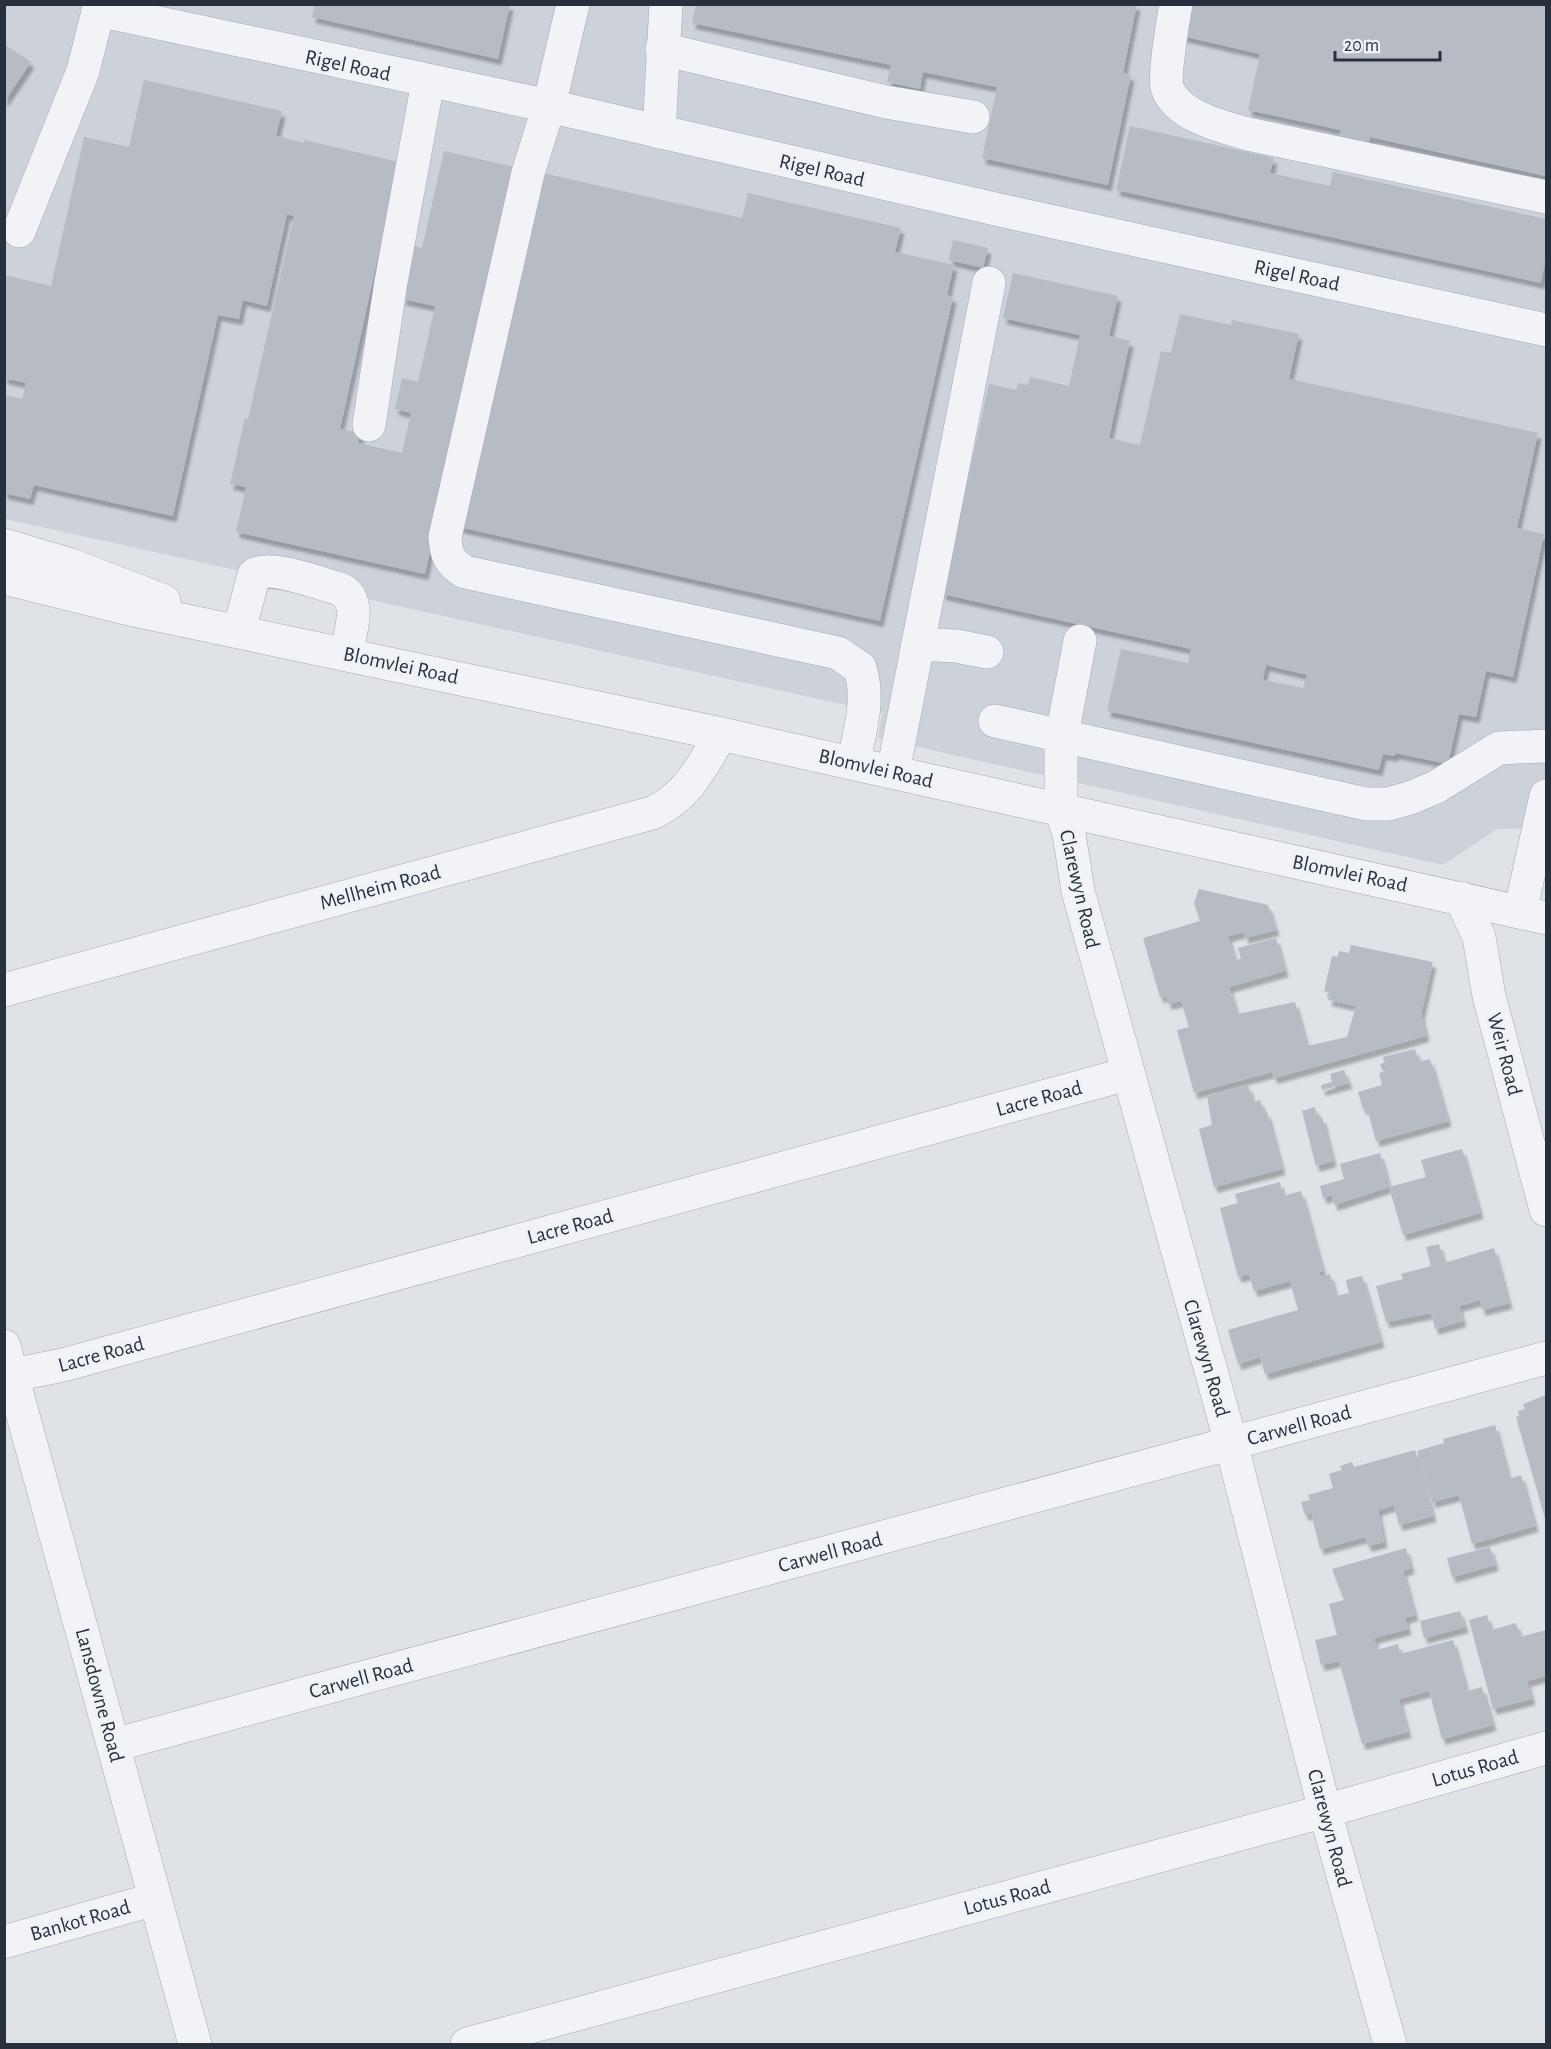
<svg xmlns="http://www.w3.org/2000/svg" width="1551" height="2049" viewBox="0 0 1551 2049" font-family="'Alegreya Sans',sans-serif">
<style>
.built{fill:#cdd1d9}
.building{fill:#b6bbc4;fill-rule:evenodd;filter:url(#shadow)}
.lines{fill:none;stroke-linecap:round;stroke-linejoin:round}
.minor-casing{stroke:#a4a9b1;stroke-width:34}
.minor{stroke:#f1f3f6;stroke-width:33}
.labels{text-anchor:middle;stroke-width:5;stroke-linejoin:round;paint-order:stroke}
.street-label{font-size:21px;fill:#28303e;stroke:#eef1f5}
</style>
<defs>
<filter id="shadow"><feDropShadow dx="3.5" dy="6" stdDeviation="1.5" flood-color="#0004"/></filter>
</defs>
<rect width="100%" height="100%" fill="#dfe2e7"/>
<path class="built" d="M 5,5 L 1546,5 L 1546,828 L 1497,829 L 1443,865 L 878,738 L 882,713 L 5,519 Z"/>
<g class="building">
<path d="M 315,4 L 510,4 L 498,59 L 312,17 Z"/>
<path d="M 696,4 L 1137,4 L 1123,73 L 1131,75 L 1108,185 L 982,158 L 997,87 L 923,72 L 920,89 L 887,82 L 891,65 L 692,23 Z"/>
<path d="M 1189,4 L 1546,4 L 1546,176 L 1370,137 L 1368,146 L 1339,139 L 1341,130 L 1248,110 L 1260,54 L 1182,36 Z"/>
<path d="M 4,44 L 31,62 L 4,102 Z"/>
<path d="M 144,80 L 282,111 L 276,136 L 304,143 L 304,140 L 399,162 L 340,429 L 361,433 L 358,443 L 402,453 L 411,413 L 395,409 L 402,378 L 418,382 L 435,306 L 402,299 L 414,246 L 422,248 L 444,151 L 514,167 L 425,574 L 236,532 L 246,487 L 230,484 L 245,418 L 248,419 L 294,216 L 287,214 L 267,306 L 243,300 L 239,319 L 218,315 L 173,516 L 34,485 L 30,499 L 4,493 L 4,395 L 22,399 L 26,383 L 4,378 L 4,275 L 51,286 L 84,137 L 129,147 Z"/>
<path d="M 1130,126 L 1274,158 L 1270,173 L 1330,186 L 1333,172 L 1546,219 L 1546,258 L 1541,283 L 1116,190 Z"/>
<path d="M 538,172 L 742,218 L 748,193 L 901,228 L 895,252 L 954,265 L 947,295 L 953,297 L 880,621 L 459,527 Z"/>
<path d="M 953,240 L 988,248 L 983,268 L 949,260 Z"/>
<path d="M 1013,273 L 1118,296 L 1109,336 L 1130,341 L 1109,438 L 1140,445 L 1161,351 L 1171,353 L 1180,314 L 1231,325 L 1232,320 L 1299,334 L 1289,379 L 1538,433 L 1517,528 L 1544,534 L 1513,677 L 1486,671 L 1476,717 L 1459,714 L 1448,764 L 1395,753 L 1395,756 L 1383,754 L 1379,770 L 1107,711 L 1121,649 L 1188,663 L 1191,649 L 942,594 L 989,384 L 1016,390 L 1018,383 L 1028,385 L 1030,377 L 1069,386 L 1080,335 L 1003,318 ZM 1266,665 L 1307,675 L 1303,688 L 1263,680 Z"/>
<path d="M 1199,889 L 1268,905 L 1276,930 L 1245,938 L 1244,932 L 1228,936 L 1235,960 L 1241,959 L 1238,948 L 1276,938 L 1285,971 L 1229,987 L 1237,1014 L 1295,1002 L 1307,1046 L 1347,1037 L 1356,1006 L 1328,1000 L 1330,993 L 1324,991 L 1332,956 L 1337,957 L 1339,951 L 1349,953 L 1351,945 L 1433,962 L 1421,1015 L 1426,1036 L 1274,1078 L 1272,1072 L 1194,1093 L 1177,1030 L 1189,1027 L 1181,1001 L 1168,1004 L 1166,996 L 1160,997 L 1143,938 L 1200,921 L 1194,903 Z"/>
<path d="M 1415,1049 L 1419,1062 L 1430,1059 L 1448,1121 L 1376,1141 L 1367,1108 L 1363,1109 L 1358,1092 L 1382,1085 L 1379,1073 L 1387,1071 L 1382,1070 L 1380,1064 L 1384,1063 L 1383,1057 Z"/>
<path d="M 1344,1070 L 1349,1083 L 1322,1090 L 1321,1085 L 1332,1082 L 1330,1074 Z"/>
<path d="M 1248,1085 L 1253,1102 L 1260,1100 L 1264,1112 L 1267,1112 L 1282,1169 L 1214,1187 L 1199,1129 L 1212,1125 L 1207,1096 Z"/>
<path d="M 1315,1107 L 1317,1118 L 1322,1117 L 1333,1161 L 1316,1166 L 1302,1111 Z"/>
<path d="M 1462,1149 L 1480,1213 L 1403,1235 L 1389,1187 L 1426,1177 L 1421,1160 Z"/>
<path d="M 1380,1153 L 1389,1187 L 1334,1205 L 1332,1195 L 1323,1198 L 1320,1186 L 1344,1179 L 1340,1164 Z"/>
<path d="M 1280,1182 L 1283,1196 L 1301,1191 L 1323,1271 L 1319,1272 L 1321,1277 L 1330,1274 L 1336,1296 L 1349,1293 L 1346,1280 L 1362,1276 L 1381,1342 L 1265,1374 L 1260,1357 L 1238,1364 L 1228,1330 L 1298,1310 L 1290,1281 L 1254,1291 L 1249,1274 L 1238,1277 L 1220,1208 L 1238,1203 L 1235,1194 Z"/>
<path d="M 1439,1244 L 1444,1263 L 1494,1248 L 1509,1303 L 1482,1310 L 1480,1300 L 1459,1306 L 1463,1321 L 1435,1329 L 1431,1313 L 1386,1322 L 1376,1286 L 1403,1279 L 1401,1274 L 1431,1266 L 1426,1247 Z"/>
<path d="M 1546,1395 L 1546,1522 L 1516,1417 L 1519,1416 L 1518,1411 L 1525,1409 L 1523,1404 Z"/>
<path d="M 1495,1425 L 1509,1479 L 1521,1475 L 1535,1526 L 1472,1544 L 1459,1495 L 1432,1502 L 1417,1451 L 1444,1443 L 1443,1439 Z"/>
<path d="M 1415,1450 L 1433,1516 L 1399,1525 L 1394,1505 L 1378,1510 L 1384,1542 L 1368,1546 L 1365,1537 L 1320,1549 L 1311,1513 L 1305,1515 L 1301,1502 L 1310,1500 L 1308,1495 L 1333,1488 L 1329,1474 L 1342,1470 L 1340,1466 L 1352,1462 L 1354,1467 Z"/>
<path d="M 1490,1547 L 1495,1565 L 1452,1577 L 1447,1558 Z"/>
<path d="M 1406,1548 L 1411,1568 L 1403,1571 L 1415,1615 L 1405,1618 L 1408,1629 L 1374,1638 L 1377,1650 L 1398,1644 L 1400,1654 L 1453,1640 L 1467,1691 L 1482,1687 L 1493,1725 L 1442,1739 L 1429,1691 L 1399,1699 L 1408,1732 L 1362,1744 L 1339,1661 L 1321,1665 L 1315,1640 L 1337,1635 L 1329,1604 L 1344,1600 L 1332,1569 Z"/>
<path d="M 1460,1611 L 1465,1627 L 1424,1638 L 1420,1621 Z"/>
<path d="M 1487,1615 L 1491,1630 L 1516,1623 L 1520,1637 L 1546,1630 L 1546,1676 L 1527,1681 L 1532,1699 L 1493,1709 L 1469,1620 Z"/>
</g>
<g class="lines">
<g class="minor-casing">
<g id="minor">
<path d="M 573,4 L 549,106 L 528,173 L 445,537 C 446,554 449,563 465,572 L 838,653 L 860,668 C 870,699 860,732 853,763"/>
<path d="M 1176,4 C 1173,20 1164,75 1167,87 C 1176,116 1223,127 1248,134 L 1546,197"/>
<path d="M 98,10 L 549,106 L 1004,211 L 1546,330"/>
<path d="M 662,49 L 886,102 L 973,117"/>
<path d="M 659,132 L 666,4"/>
<path d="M 19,231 L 83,71 L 100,4"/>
<path d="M 369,425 L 391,282 L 428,82"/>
<path d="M 4,545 L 71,565 L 164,601"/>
<path d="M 4,578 L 125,608 L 721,734 L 1546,918"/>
<path d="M 239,631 L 254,575 C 269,564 321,584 340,589 C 363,600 350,634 346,653"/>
<path d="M 1080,641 L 1061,740 L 1061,810 L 1069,834 L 1078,891 L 1231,1443 L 1325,1811 L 1390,2044"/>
<path d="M 918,644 L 989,283"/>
<path d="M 995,721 L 1366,804 L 1388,804 L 1410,798 L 1436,787 L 1499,748 L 1546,746"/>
<path d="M 893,772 L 918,644 L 956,646 L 987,652"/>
<path d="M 1461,898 L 1479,937 L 1489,996 L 1546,1210"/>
<path d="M 1520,912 L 1546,796"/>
<path d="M 4,990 L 652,813 C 688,797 702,766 721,734"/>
<path d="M 4,1346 L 195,2044"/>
<path d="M 13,1375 L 63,1365 L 1127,1074"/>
<path d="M 114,1745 L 1546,1358"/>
<path d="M 4,1942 L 155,1899"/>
<path d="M 467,2044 L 1325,1811 L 1546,1748"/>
</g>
</g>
<use href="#minor" class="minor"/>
</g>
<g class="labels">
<g class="street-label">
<text transform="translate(348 65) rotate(12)" y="7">Rigel Road</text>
<text transform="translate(822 170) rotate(13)" y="7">Rigel Road</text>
<text transform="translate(1297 275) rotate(12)" y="7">Rigel Road</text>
<text transform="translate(401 665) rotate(12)" y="7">Blomvlei Road</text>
<text transform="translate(876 768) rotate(13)" y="7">Blomvlei Road</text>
<text transform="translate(1350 873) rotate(12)" y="7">Blomvlei Road</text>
<text transform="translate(380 887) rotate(-15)" y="7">Mellheim Road</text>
<text transform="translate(1080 889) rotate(77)" y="7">Clarewyn Road</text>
<text transform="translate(1505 1054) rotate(75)" y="7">Weir Road</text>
<text transform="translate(1039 1098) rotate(-15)" y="7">Lacre Road</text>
<text transform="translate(570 1226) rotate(-15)" y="7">Lacre Road</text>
<text transform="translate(101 1354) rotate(-15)" y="7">Lacre Road</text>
<text transform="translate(1207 1358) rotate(74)" y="7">Clarewyn Road</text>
<text transform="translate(1299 1425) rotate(-15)" y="7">Carwell Road</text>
<text transform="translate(830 1552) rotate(-15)" y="7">Carwell Road</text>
<text transform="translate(361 1678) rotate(-15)" y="7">Carwell Road</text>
<text transform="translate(100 1695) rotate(75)" y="7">Lansdowne Road</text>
<text transform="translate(1475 1768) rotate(-16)" y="7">Lotus Road</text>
<text transform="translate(1330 1828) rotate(75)" y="7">Clarewyn Road</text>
<text transform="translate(1007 1897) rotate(-15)" y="7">Lotus Road</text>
<text transform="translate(80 1920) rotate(-16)" y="7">Bankot Road</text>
</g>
</g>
<rect width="1551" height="2049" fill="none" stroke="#28303e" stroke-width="12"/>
<path d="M1335 51v9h105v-9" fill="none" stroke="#28303e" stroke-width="3"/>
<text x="1344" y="51" font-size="18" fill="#28303e" stroke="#eef1f5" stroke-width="4.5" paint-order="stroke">20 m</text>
</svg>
